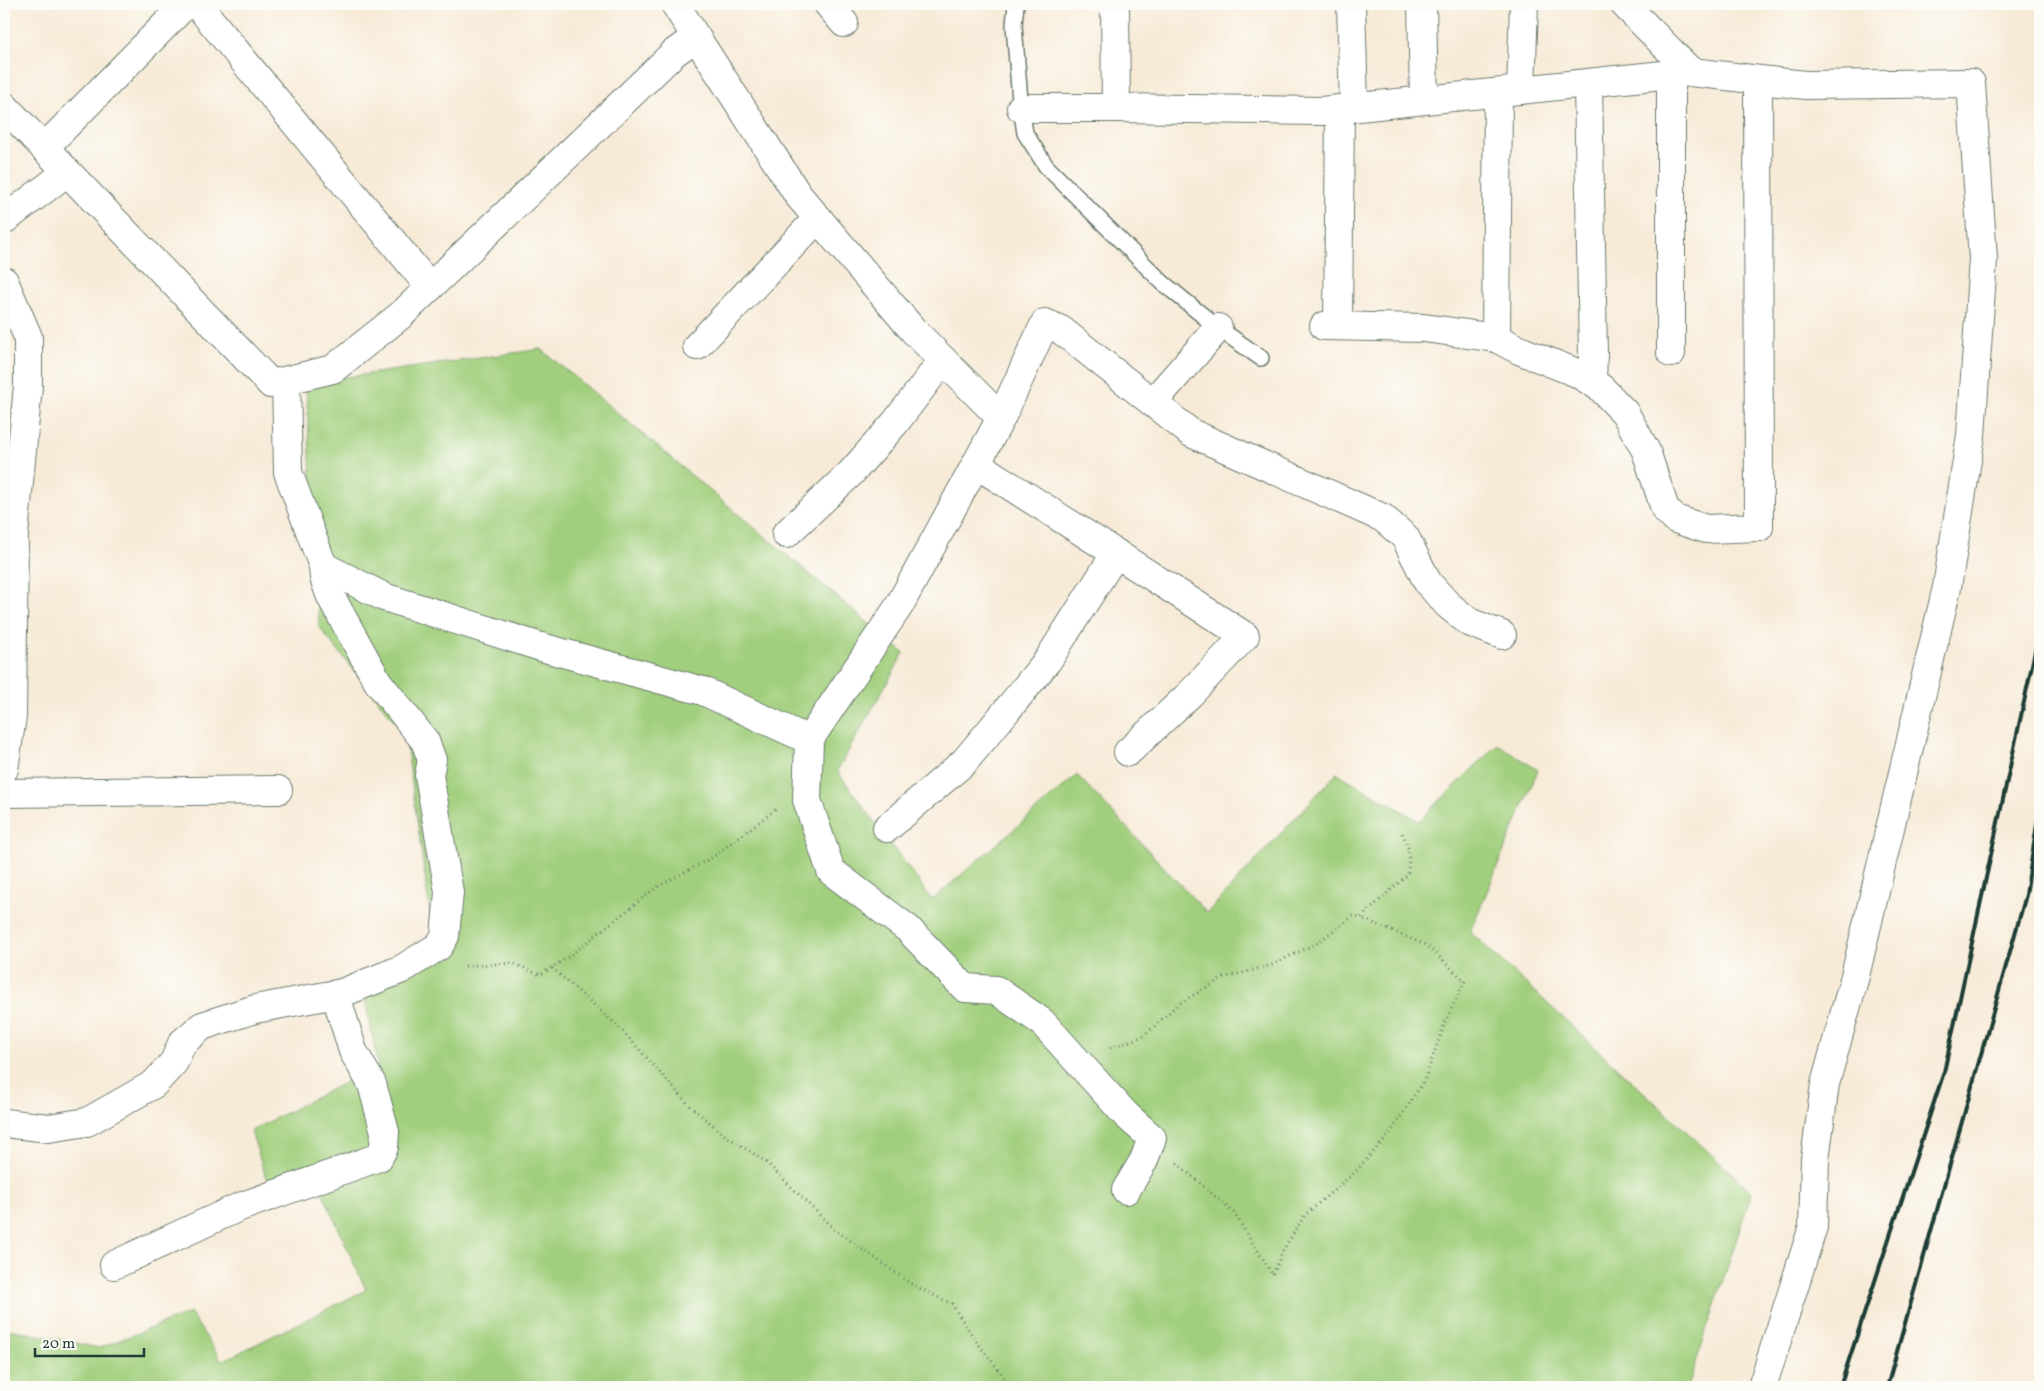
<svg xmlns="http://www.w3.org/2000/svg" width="2044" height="1391" viewBox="0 0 2044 1391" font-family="Vollkorn,serif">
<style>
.green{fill:#a1cf7d;stroke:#608658}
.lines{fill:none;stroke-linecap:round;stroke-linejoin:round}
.service-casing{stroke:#6b7a6d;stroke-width:18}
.minor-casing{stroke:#6b7a6d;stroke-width:30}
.path{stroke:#6b7a6d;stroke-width:3;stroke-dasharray:1 4;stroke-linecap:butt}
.service{stroke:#fff;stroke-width:15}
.minor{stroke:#fff;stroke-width:28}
.rail{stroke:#1f3d34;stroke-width:4}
</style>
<rect width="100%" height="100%" fill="#fdfcf7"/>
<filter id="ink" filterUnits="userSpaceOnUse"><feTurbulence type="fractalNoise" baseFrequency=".02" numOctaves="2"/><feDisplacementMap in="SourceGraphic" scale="10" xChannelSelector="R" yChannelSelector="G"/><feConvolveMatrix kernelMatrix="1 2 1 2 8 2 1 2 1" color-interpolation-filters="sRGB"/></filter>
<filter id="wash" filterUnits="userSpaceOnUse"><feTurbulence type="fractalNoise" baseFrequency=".0096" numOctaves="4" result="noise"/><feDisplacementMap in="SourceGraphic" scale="20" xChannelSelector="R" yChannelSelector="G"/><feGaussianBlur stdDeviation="1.12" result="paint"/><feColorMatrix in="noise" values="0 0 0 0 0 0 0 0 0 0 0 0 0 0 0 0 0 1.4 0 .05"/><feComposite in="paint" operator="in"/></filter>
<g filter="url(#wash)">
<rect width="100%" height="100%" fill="#f7ebd8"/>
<path class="green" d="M 541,349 L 904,653 L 837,771 L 932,900 L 1077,775 L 1207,913 L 1337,773 L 1419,821 L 1498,744 L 1538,770 L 1470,932 L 1752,1192 L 1688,1387 L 4,1387 L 4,1328 L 99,1348 L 190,1313 L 222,1361 L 366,1290 L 321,1189 L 268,1184 L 251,1131 L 378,1065 L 363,988 L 433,934 L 405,734 L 319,627 L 306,383 Z"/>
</g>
<g filter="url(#ink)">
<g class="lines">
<g class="service-casing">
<path id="service" d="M 1016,4 L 1014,25 L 1020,101 L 1025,133 L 1046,166 L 1163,283 L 1218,328 L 1261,358"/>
</g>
<g class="minor-casing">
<g id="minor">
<path d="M 197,4 L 430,287"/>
<path d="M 675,4 L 696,37"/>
<path d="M 828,4 L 844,23"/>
<path d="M 1115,4 L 1116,108"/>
<path d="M 1351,4 L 1354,107"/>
<path d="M 1422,4 L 1424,100"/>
<path d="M 1624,4 L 1691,72"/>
<path d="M 1671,74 L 1671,353"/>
<path d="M 1588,83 L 1593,355 L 1592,382"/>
<path d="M 1521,90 L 1524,4"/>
<path d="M 4,106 L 271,384 L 333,369 L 401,315 L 674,53 L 696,37 L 798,195 L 913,330 L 1001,418 L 1045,323 L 1061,330 L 1191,433 L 1383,518 L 1405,537 L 1428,583 L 1448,605 L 1469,622 L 1502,635"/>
<path d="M 1021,108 L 1116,108 L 1321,111 L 1691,72 L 1805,85 L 1971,83 L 1983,259 L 1971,435 L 1947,587 L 1855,976 L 1825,1084 L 1815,1159 L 1813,1227 L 1762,1387"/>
<path d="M 44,148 L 186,4"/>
<path d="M 4,220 L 67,172"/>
<path d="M 4,281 L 28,337 L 28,386 L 14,535 L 12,717 L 4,769"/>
<path d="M 1324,326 L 1424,328 L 1496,338 L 1519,350 L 1577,373 L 1601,388 L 1625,413 L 1646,451 L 1665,509 L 1675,519 L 1706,529 L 1759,527 L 1758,80"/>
<path d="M 1338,326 L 1340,109"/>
<path d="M 1496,338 L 1498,93"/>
<path d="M 697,346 L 818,218"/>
<path d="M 286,381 L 288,472 L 323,566 L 384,597 L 541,647 L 703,691 L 809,740 L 807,800 L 831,871 L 908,929 L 965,988 L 996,990 L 1042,1022 L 1126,1115 L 1152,1138 L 1144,1160 L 1126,1190"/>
<path d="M 1153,402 L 1218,328"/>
<path d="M 976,464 L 1245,636 L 1190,694 L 1128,752"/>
<path d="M 786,534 L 851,473 L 895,423 L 943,360"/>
<path d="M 809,740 L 899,606 L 1001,418"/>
<path d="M 4,793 L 278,790"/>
<path d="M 887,828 L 964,762 L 994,726 L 1048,660 L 1116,553"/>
<path d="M 4,1123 L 49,1128 L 87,1122 L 154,1084 L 174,1062 L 182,1043 L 202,1026 L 255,1009 L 342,993"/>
<path d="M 114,1265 L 237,1208 L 379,1157 L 384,1147 L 385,1132 L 372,1084 L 353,1051 L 338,1002 L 342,993 L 402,969 L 439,946 L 445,936 L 449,892 L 429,775 L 432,760 L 425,741 L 378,682 L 331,597 L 324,578 L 323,566"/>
</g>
</g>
<g class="path">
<path d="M 465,966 L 513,963 L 540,975 L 568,957 L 657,887 L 713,857 L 776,809"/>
<path d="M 552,968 L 619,1027 L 691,1107 L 725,1135 L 766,1162 L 834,1229 L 913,1285 L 952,1304 L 973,1337 L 1012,1387"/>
<path d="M 1110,1048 L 1144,1036 L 1178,1004 L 1223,978 L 1272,965 L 1317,943 L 1353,916 L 1361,918"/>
<path d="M 1177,1163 L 1234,1213 L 1273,1275 L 1283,1250 L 1305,1215 L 1354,1173 L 1388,1136 L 1424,1081 L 1446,1020 L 1465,981 L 1426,945 L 1361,918 L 1408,874 L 1409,850 L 1401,830"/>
</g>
<use href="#service" class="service"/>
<use href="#minor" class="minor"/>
<g class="rail">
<path d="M 1840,1387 L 1944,1072 L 2040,628"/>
<path d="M 1887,1387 L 2026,895 L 2040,805"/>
</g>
</g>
</g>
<rect width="2044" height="1391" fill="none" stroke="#fdfcf7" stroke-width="20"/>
<path d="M35 1348v8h109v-8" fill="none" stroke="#1f3d34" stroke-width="2.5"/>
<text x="42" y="1348" font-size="15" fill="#1f3d34" stroke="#fdfcf7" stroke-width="4" paint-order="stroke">20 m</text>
</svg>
